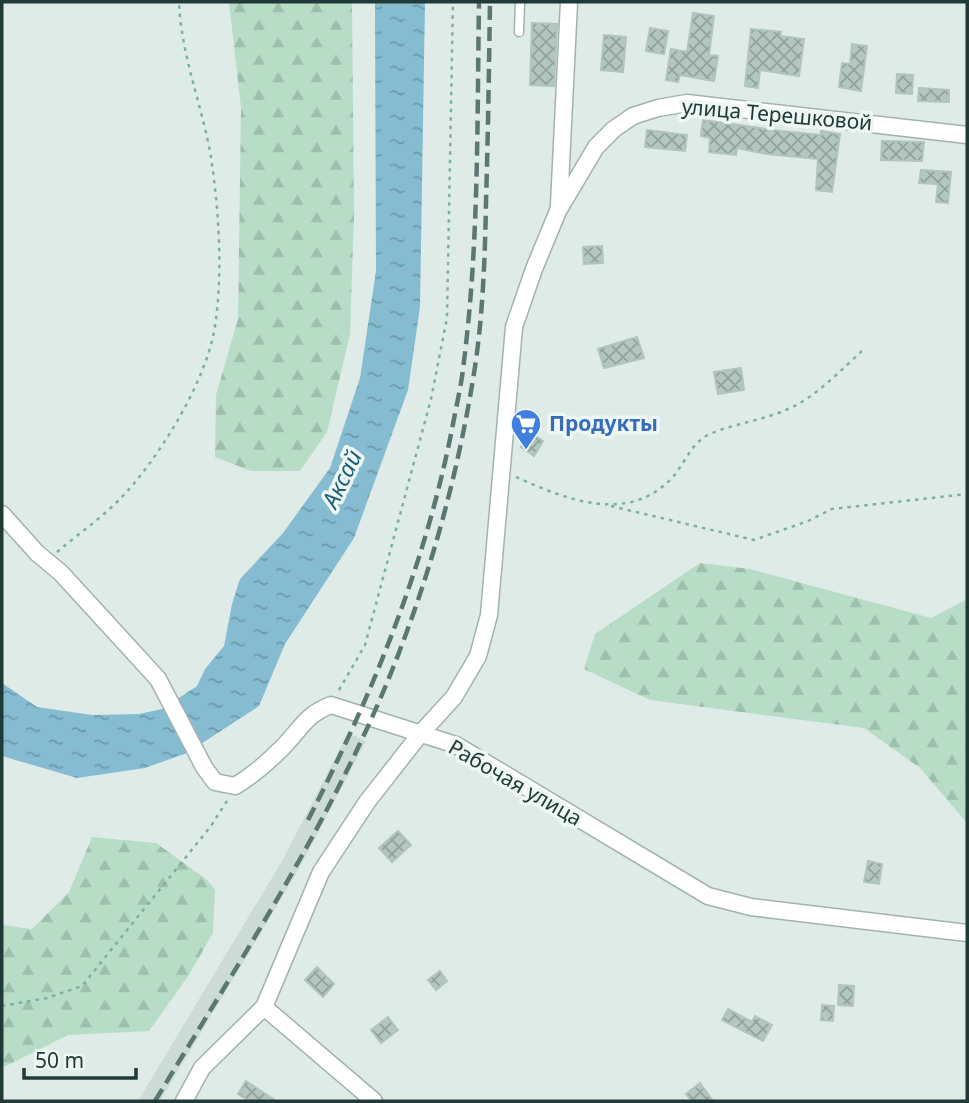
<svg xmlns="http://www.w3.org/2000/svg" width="969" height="1103" viewBox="0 0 969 1103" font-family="'Noto Sans',sans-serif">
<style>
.built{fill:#cddbd6}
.forest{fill:url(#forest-firs)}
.water{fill:url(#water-ripples)}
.building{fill:url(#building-cross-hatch);stroke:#b1c4bf;stroke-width:2}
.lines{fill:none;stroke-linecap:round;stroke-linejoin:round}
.lane-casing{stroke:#a2b3af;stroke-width:11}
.street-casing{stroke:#a2b3af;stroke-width:19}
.path{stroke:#7eafa7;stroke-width:2.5;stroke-dasharray:3.5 5;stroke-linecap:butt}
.lane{stroke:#fff;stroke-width:8}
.street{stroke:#fff;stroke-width:16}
.rail{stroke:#5a7773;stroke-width:4.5;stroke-dasharray:14 7;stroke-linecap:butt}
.labels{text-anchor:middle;stroke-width:7;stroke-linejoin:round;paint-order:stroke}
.street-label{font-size:21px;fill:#203b37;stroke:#eff7f4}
.shop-label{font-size:21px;font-weight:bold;fill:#366cbe;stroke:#eff7f4;text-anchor:start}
.water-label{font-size:23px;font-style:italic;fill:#195c78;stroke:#eff7f4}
</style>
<defs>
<pattern id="forest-firs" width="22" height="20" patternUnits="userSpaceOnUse" patternTransform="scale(1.75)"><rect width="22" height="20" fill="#b7ddc6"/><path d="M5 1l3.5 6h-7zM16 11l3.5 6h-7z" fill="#9dbfab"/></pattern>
<pattern id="water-ripples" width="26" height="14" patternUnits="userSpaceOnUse" patternTransform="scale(1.75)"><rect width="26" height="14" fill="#85bcd2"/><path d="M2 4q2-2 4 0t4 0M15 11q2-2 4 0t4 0" fill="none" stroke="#6c9aab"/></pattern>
<pattern id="building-cross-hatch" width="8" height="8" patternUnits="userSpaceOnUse" patternTransform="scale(1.75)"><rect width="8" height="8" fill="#b4c6c0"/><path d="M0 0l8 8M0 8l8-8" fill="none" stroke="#92a29d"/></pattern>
</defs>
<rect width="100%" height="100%" fill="#dfebe7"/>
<path class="built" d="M 348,733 L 366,741 L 299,869 L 160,1101 L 138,1101 L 282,861 Z"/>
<g class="forest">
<path d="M 229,2 L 352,2 L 354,215 L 350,334 L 327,432 L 300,471 L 251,471 L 215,457 L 216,395 L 238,319 L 241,108 Z"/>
<path d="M 700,563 L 750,569 L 931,618 L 967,599 L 967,823 L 920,768 L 864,728 L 650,700 L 584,669 L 595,634 Z"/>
<path d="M 92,837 L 156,843 L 206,879 L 215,890 L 213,933 L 189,975 L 149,1031 L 68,1035 L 2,1068 L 2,925 L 32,929 L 69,892 Z"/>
</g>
<path class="water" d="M 375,2 L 425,2 L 420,307 L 408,390 L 354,538 L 285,644 L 259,706 L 187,753 L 145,768 L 77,778 L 2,756 L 2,683 L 37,707 L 92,715 L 139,714 L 162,709 L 197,686 L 205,669 L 224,646 L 232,604 L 240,579 L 283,533 L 330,468 L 360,378 L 376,271 Z"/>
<g class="building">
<path d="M 693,13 L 714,16 L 709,55 L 718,56 L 714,81 L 680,75 L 678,82 L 666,80 L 671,49 L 687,52 Z"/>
<path d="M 532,23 L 557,24 L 554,86 L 530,85 Z"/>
<path d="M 650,28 L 668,31 L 664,54 L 646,51 Z"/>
<path d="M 751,29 L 781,32 L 780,36 L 804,39 L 799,76 L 760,70 L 758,88 L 745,86 Z"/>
<path d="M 604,35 L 626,37 L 623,72 L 601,70 Z"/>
<path d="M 852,44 L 867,46 L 861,91 L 839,87 L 842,63 L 850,64 Z"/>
<path d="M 897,74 L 913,75 L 912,94 L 896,93 Z"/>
<path d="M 919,88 L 949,90 L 949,102 L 918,101 Z"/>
<path d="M 703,120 L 781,131 L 821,135 L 821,131 L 840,134 L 832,192 L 816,190 L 818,159 L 767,154 L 737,148 L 736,155 L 709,152 L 710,138 L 701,136 Z"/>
<path d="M 647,130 L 687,135 L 685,151 L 645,147 Z"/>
<path d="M 882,141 L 924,142 L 922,161 L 881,160 Z"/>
<path d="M 921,170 L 951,172 L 948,203 L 936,202 L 938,184 L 919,183 Z"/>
<path d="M 602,246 L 603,263 L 584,264 L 583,247 Z"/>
<path d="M 637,337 L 644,358 L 604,368 L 598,349 Z"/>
<path d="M 741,368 L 744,390 L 718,394 L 714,372 Z"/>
<path d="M 531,433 L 543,441 L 534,456 L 521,447 Z"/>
<path d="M 398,831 L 411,845 L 392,862 L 379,848 Z"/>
<path d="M 868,861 L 882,864 L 879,884 L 864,882 Z"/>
<path d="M 317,967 L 334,984 L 323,997 L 305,980 Z"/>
<path d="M 440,971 L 447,981 L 436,990 L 428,980 Z"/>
<path d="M 839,985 L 854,986 L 853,1006 L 838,1005 Z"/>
<path d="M 822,1005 L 834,1006 L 833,1021 L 821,1020 Z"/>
<path d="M 728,1009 L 752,1022 L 755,1016 L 772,1025 L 763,1041 L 722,1020 Z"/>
<path d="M 388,1017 L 398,1030 L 381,1043 L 371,1030 Z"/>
<path d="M 246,1081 L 276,1101 L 249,1101 L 238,1094 Z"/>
<path d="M 700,1083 L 713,1101 L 692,1101 L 686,1094 Z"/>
</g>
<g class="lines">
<g class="lane-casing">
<path id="lane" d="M 519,32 L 520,2"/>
</g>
<g class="street-casing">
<g id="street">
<path d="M 559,205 L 569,2"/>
<path d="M 2,514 L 37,553 L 61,573 L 158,679 L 204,767 L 215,782 L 235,786 C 252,776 268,762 282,748 C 301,729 305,715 331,705 L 456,745 L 708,896 L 751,907 L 967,933"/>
<path d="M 264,1007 L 374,1101"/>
<path d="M 184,1101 L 202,1068 L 264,1007 L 321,872 L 367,802 L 421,733 L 454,697 L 478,656 L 489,615 L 514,327 L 534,269 L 558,211 L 596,147 L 614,129 L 633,116 L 658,108 L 687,103 L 967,135"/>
</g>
</g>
<g class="path">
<path d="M 516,477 C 565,499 626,524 670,480 C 685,465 690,442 712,433 C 737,423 764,420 788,409 C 815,398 842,369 863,350"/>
<path d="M 611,506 L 754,540 L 808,521 L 832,509 L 967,494"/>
<path d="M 57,552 C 77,535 100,519 118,501 C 157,462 207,381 215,326 C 223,272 219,212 211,157 C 202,105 181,55 179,2"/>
<path d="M 339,690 L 365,645 L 431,399 L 447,318 L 453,2"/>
<path d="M 2,1006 L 47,998 L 82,986 L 211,826 L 227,801"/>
</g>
<use href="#lane" class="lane"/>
<use href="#street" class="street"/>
<g class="rail">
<path d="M 308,820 C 373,693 426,564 453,424 C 457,403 462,382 464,361 C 479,242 477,122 479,2"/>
<path d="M 155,1101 C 230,977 310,854 370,722 C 421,609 456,489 475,367 C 483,313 485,257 486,202 C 488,135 489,69 490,2"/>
</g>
</g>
<defs>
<g id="supermarket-pin" transform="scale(1.575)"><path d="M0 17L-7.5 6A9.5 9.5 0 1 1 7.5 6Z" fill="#3f7fe0" stroke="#eff7f4"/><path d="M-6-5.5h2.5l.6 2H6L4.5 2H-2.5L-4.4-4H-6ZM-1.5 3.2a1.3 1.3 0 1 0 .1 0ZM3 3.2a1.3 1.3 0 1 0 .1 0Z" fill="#fff"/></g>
</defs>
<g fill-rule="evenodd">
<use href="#supermarket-pin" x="526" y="424"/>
</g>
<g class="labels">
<g class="street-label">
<text transform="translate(777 115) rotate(5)" y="7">улица Терешковой</text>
<text transform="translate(515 783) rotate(30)" y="7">Рабочая улица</text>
</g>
<g class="shop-label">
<text x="549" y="431">Продукты</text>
</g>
<g class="water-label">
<text transform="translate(342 479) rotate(-64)" y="8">Аксай</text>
</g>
</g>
<rect width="969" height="1103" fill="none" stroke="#203b37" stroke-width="7"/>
<path d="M24 1068v10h112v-10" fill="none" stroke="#203b37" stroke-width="3.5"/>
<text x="35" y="1068" font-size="21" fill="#203b37" stroke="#eff7f4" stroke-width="5" paint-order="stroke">50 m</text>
</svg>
